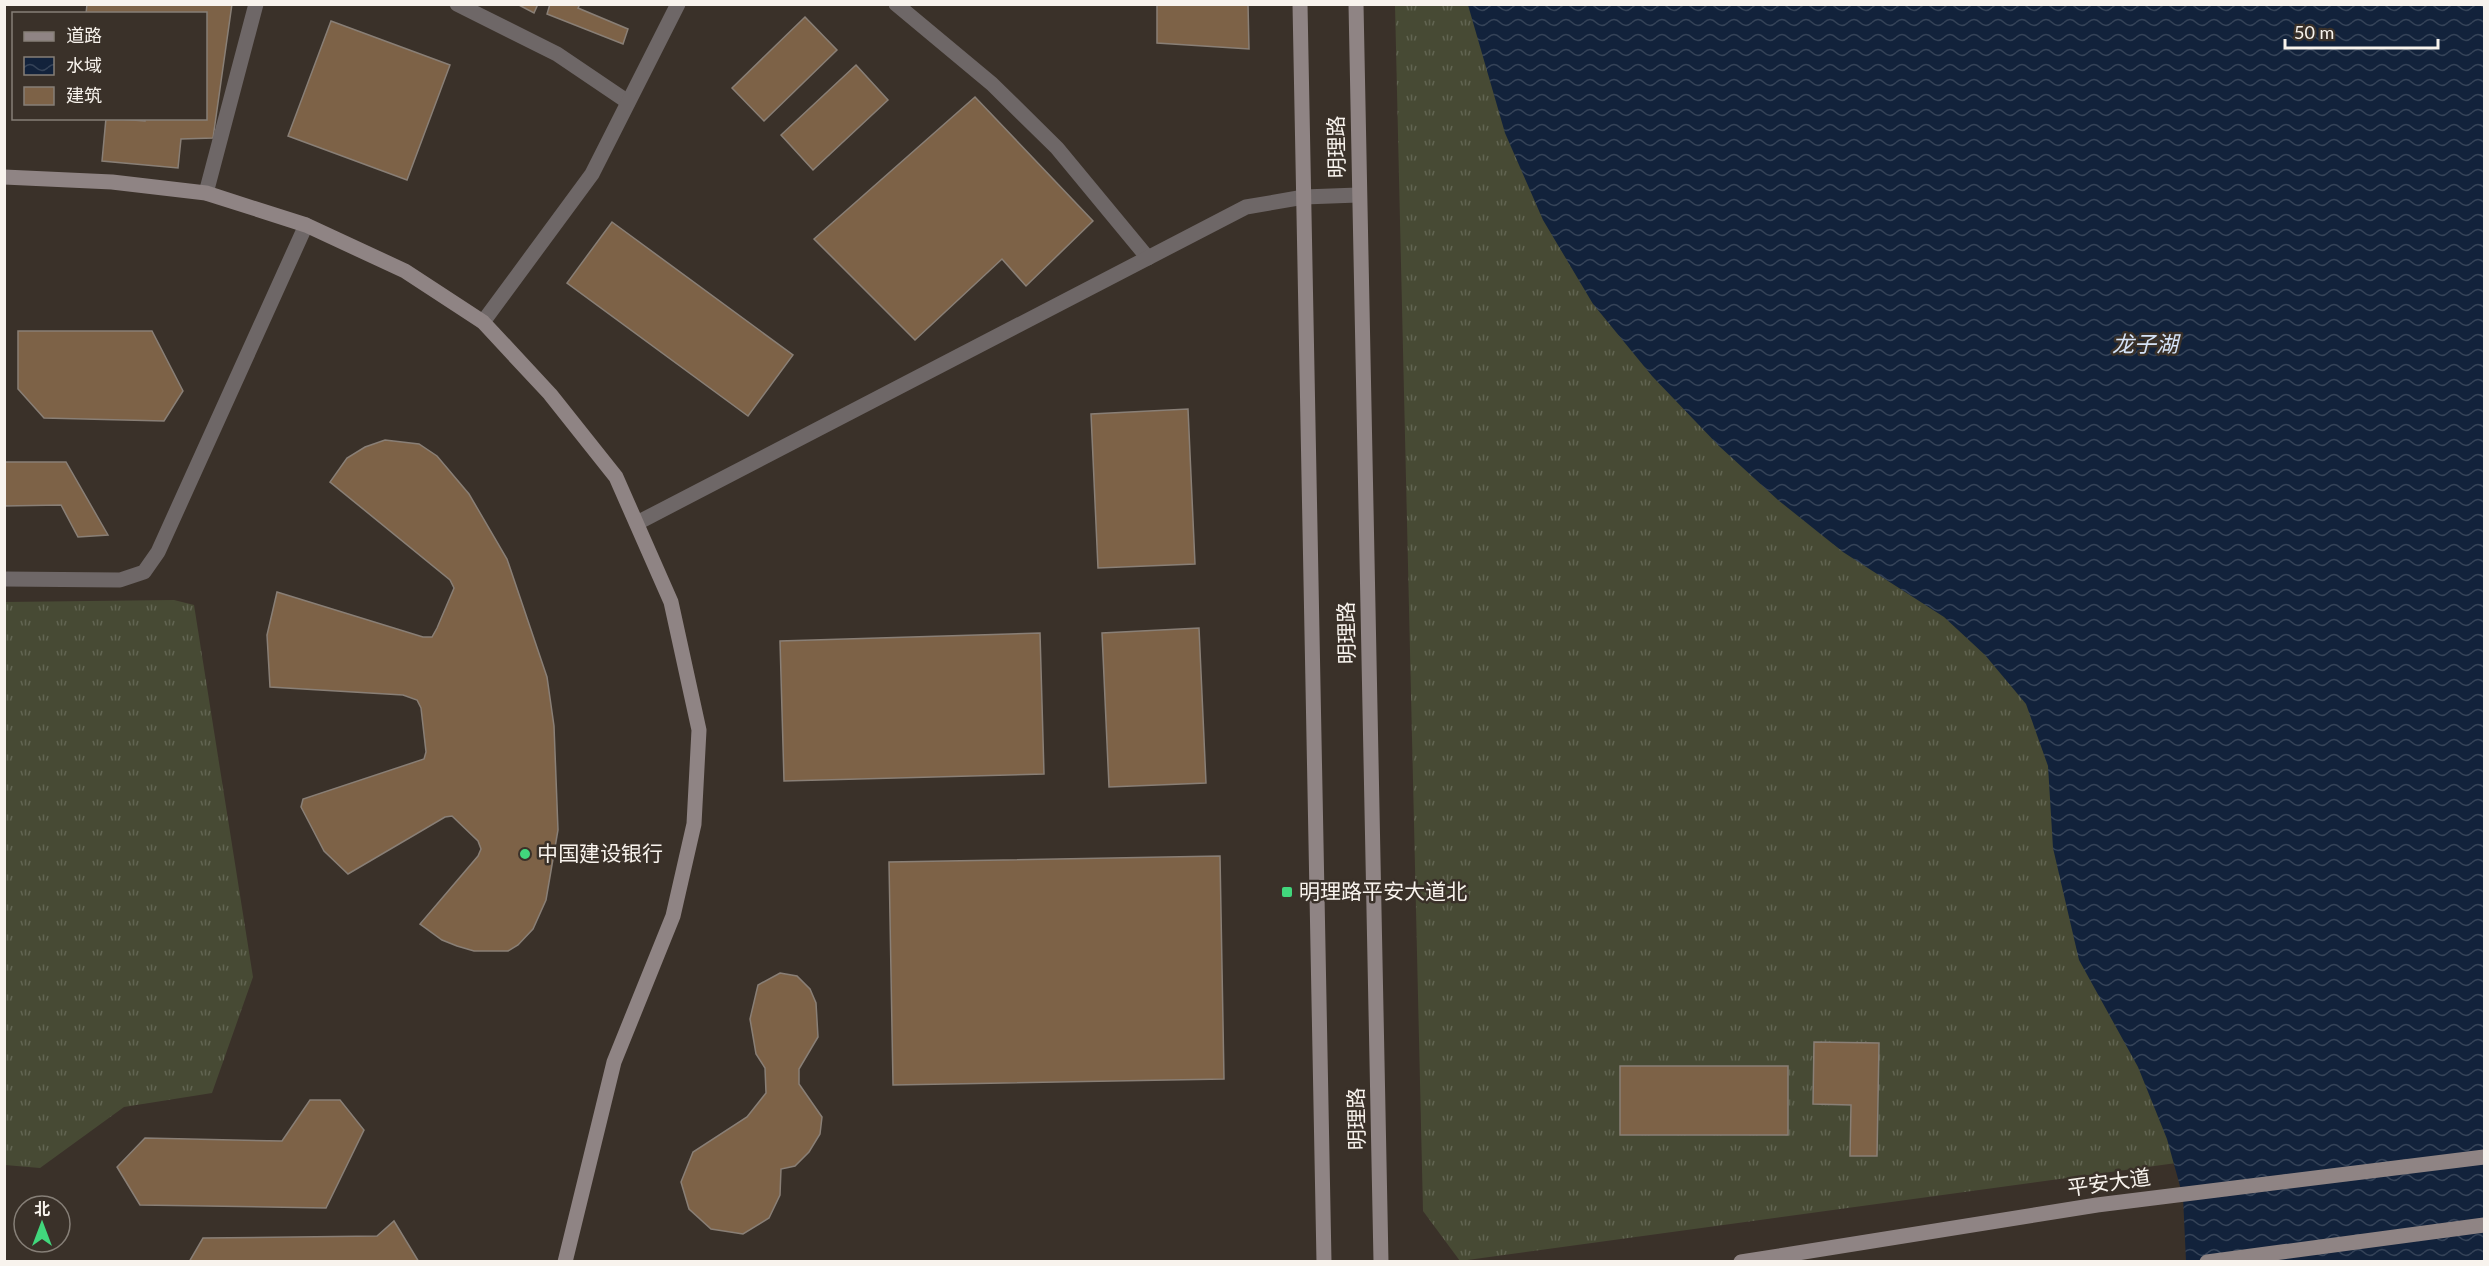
<svg xmlns="http://www.w3.org/2000/svg" width="2489" height="1266" viewBox="0 0 2489 1266" font-family="Lato,'Noto Sans SC',sans-serif">
<style>
.grass{fill:url(#grass-tufts)}
.water{fill:url(#water-waves)}
.building{fill:#7d6247;stroke:#897f76;stroke-width:1.5}
.lines{fill:none;stroke-linecap:round;stroke-linejoin:round}
.street{stroke:#6e6767;stroke-width:15}
.secondary{stroke:#8f8484;stroke-width:15}
.poi-dot{fill:#41d77c;stroke:#3a3129;stroke-width:2}
.labels{text-anchor:middle;stroke-width:5;stroke-linejoin:round;paint-order:stroke}
.street-label{font-size:21px;fill:#f8f3ed;stroke:#3a3129}
.poi-label{font-size:21px;fill:#f8f3ed;stroke:#3a3129;text-anchor:start}
.water-label{font-size:22px;font-style:italic;fill:#d5e3f8;stroke:#3a3129}
</style>
<defs>
<pattern id="grass-tufts" width="24" height="20" patternUnits="userSpaceOnUse" patternTransform="scale(1.5)"><rect width="24" height="20" fill="#474a34"/><path d="M3 7l-1-3M5 7V3M7 7l1-3M15 17l-1-3M17 17v-4M19 17l1-3" fill="none" stroke="#626552"/></pattern>
<pattern id="water-waves" width="16" height="10" patternUnits="userSpaceOnUse" patternTransform="scale(1.5)"><rect width="16" height="10" fill="#12223b"/><path d="M0 5q4-4 8 0t8 0" fill="none" stroke="#354358"/></pattern>
</defs>
<rect width="100%" height="100%" fill="#3a3129"/>
<g class="grass">
<path d="M 1395,5 L 2484,5 L 2484,1121 L 1460,1261 L 1423,1211 Z"/>
<path d="M 174,600 L 194,605 L 253,977 L 212,1093 L 124,1107 L 40,1168 L 5,1165 L 5,602 Z"/>
</g>
<path class="water" d="M 1468,5 L 2484,5 L 2484,1261 L 2186,1261 L 2183,1197 L 2167,1139 L 2138,1067 L 2079,960 L 2053,848 L 2048,766 L 2026,704 L 1985,655 L 1944,617 L 1843,552 L 1778,500 L 1719,446 L 1652,376 L 1593,304 L 1543,220 L 1505,133 Z"/>
<g class="building">
<path d="M 87,4 L 232,4 L 213,138 L 181,139 L 178,168 L 102,161 L 106,118 L 145,121 L 145,118 L 206,118 L 206,14 L 86,14 Z"/>
<path d="M 517,4 L 538,4 L 534,13 Z"/>
<path d="M 550,4 L 580,4 L 578,8 L 628,29 L 623,44 L 547,14 Z"/>
<path d="M 1157,4 L 1248,4 L 1249,49 L 1157,43 Z"/>
<path d="M 805,17 L 837,50 L 764,121 L 732,88 Z"/>
<path d="M 331,21 L 450,65 L 407,180 L 288,136 Z"/>
<path d="M 856,65 L 888,100 L 813,170 L 781,135 Z"/>
<path d="M 975,97 L 1093,221 L 1026,286 L 1002,259 L 915,340 L 814,239 Z"/>
<path d="M 612,222 L 793,355 L 748,416 L 567,283 Z"/>
<path d="M 18,331 L 152,331 L 183,391 L 164,421 L 44,418 L 18,389 Z"/>
<path d="M 1188,409 L 1195,564 L 1098,568 L 1091,414 Z"/>
<path d="M 385,440 L 419,444 L 437,456 L 469,494 L 507,559 L 547,677 L 554,726 L 558,830 L 546,900 L 533,929 L 518,945 L 508,951 L 474,951 L 457,946 L 442,940 L 420,924 L 478,856 L 481,849 L 478,841 L 452,816 L 445,817 L 348,874 L 324,851 L 301,807 L 303,799 L 424,759 L 426,752 L 421,708 L 417,700 L 403,695 L 270,687 L 267,635 L 277,592 L 423,637 L 432,637 L 437,628 L 454,588 L 450,580 L 330,482 L 347,458 L 365,447 Z"/>
<path d="M 4,462 L 66,462 L 108,535 L 78,537 L 61,505 L 4,506 Z"/>
<path d="M 1199,628 L 1206,783 L 1109,787 L 1102,633 Z"/>
<path d="M 1040,633 L 1044,774 L 784,781 L 780,641 Z"/>
<path d="M 1220,856 L 1224,1079 L 893,1085 L 889,862 Z"/>
<path d="M 780,973 L 797,976 L 810,989 L 816,1003 L 818,1037 L 799,1069 L 799,1084 L 822,1117 L 820,1134 L 809,1152 L 795,1166 L 781,1169 L 780,1195 L 769,1218 L 743,1234 L 711,1229 L 689,1209 L 681,1182 L 693,1152 L 747,1117 L 766,1093 L 765,1068 L 756,1054 L 750,1019 L 758,985 Z"/>
<path d="M 1814,1042 L 1879,1043 L 1877,1156 L 1850,1156 L 1851,1105 L 1813,1104 Z"/>
<rect x="1620" y="1066" width="168" height="69"/>
<path d="M 310,1100 L 340,1100 L 364,1130 L 326,1208 L 140,1205 L 117,1167 L 145,1138 L 282,1141 Z"/>
<path d="M 394,1221 L 419,1262 L 189,1262 L 203,1238 L 377,1236 Z"/>
</g>
<g class="lines">
<g class="street">
<path d="M 457,4 L 557,54 L 628,102"/>
<path d="M 896,4 L 992,84 L 1057,148 L 1148,258"/>
<path d="M 206,193 L 256,4"/>
<path d="M 483,322 L 592,174 L 678,4"/>
<path d="M 637,523 L 1246,207 L 1304,197 L 1358,195"/>
<path d="M 4,579 L 120,580 L 144,572 L 158,552 L 306,225"/>
</g>
<g class="secondary">
<path d="M 1300,4 L 1324,1262"/>
<path d="M 1356,4 L 1381,1262"/>
<path d="M 4,177 L 112,182 L 206,193 L 306,225 L 405,271 L 483,322 L 550,394 L 616,477 L 671,602 L 699,730 L 694,824 L 673,916 L 614,1062 L 565,1262"/>
<path d="M 1741,1262 L 2097,1205 L 2484,1157"/>
<path d="M 2207,1262 L 2484,1225"/>
</g>
</g>
<g class="poi-dot">
<circle cx="525" cy="854" r="6"/>
<rect x="1281" y="886" width="12" height="12" rx="3"/>
</g>
<g class="labels">
<g class="street-label">
<text transform="translate(1337 147) rotate(-91)" y="7">明理路</text>
<text transform="translate(1347 633) rotate(-91)" y="7">明理路</text>
<text transform="translate(1357 1119) rotate(-91)" y="7">明理路</text>
<text transform="translate(2109 1183) rotate(-8)" y="7">平安大道</text>
</g>
<g class="poi-label">
<text x="537" y="861">中国建设银行</text>
<text x="1299" y="899">明理路平安大道北</text>
</g>
<g class="water-label">
<text x="2145" y="352">龙子湖</text>
</g>
</g>
<rect width="2489" height="1266" fill="none" stroke="#f8f3ed" stroke-width="12"/>
<rect x="12" y="12" width="195" height="108" fill="#3a3129" stroke="#867f77" stroke-width="1.5"/>
<rect x="24" y="32" width="30" height="9" fill="#8f8484" stroke="#867f77" stroke-width="1.5"/>
<text x="66" y="42" font-size="18" fill="#f8f3ed">道路</text>
<rect x="24" y="57" width="30" height="18" fill="url(#water-waves)" stroke="#867f77" stroke-width="1.5"/>
<text x="66" y="72" font-size="18" fill="#f8f3ed">水域</text>
<rect x="24" y="87" width="30" height="18" fill="#7d6247" stroke="#867f77" stroke-width="1.5"/>
<text x="66" y="102" font-size="18" fill="#f8f3ed">建筑</text>
<g transform="translate(42 1224)"><circle r="28" fill="#3a3129" stroke="#867f77" stroke-width="1.5"/>
<path d="M0-4.5L10 22L0 15L-10 22Z" fill="#41d77c"/>
<text y="-9" font-size="16" font-weight="bold" text-anchor="middle" fill="#f8f3ed">北</text>
</g>
<path d="M2285 39v9h153v-9" fill="none" stroke="#f8f3ed" stroke-width="3"/>
<text x="2294" y="39" font-size="18" fill="#f8f3ed" stroke="#3a3129" stroke-width="4.5" paint-order="stroke">50 m</text>
</svg>
